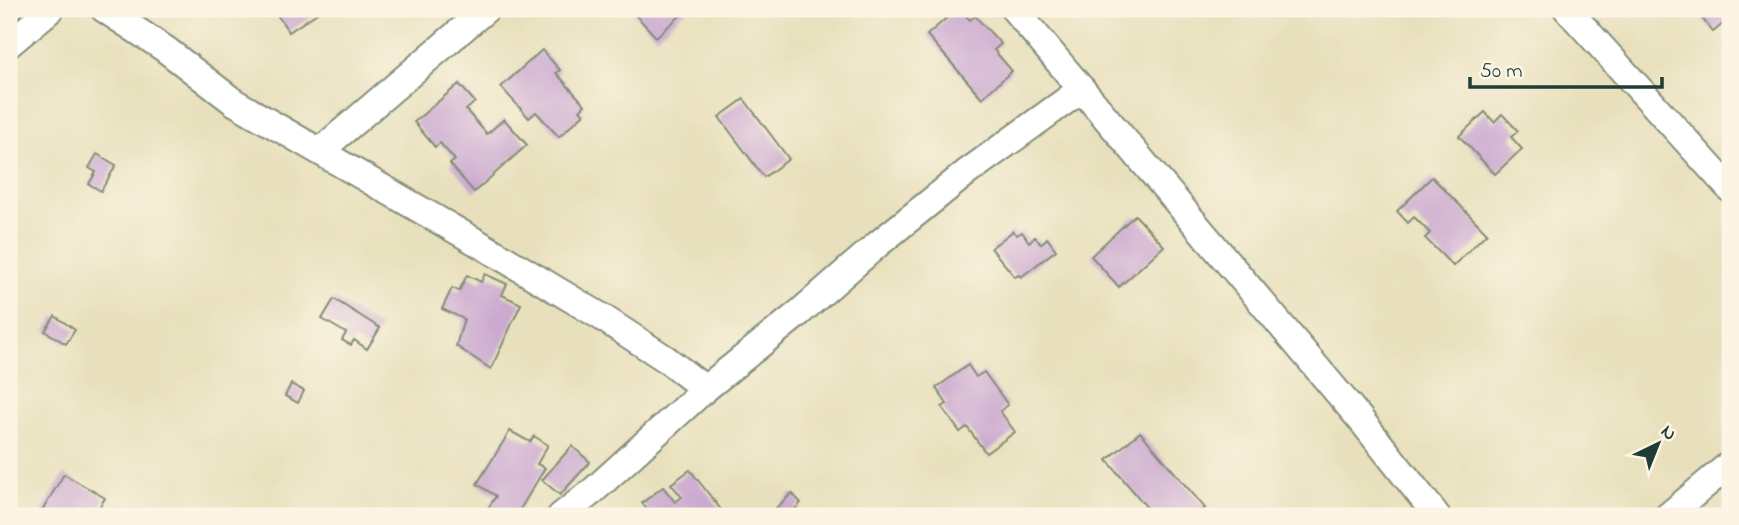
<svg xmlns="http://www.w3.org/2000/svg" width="1739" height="525" viewBox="0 0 1739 525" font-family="'Indie Flower',sans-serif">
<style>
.building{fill:#cba9d0}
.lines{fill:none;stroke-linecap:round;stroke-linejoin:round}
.minor-casing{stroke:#848e78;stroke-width:30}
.minor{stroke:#fff;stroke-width:26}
</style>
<rect width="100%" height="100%" fill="#fcf5e5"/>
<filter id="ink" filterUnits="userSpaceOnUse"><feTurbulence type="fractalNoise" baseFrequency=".0143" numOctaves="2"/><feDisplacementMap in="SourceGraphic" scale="14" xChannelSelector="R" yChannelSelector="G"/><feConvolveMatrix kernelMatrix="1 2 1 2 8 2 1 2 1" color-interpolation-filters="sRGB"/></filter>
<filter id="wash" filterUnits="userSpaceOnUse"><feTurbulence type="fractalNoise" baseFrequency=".00686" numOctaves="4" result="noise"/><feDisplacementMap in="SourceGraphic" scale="28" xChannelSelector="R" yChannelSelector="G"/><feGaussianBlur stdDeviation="1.57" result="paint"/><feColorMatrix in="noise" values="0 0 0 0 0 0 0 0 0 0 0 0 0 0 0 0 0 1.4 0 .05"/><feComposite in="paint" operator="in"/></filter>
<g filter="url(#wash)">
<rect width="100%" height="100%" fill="#e8e0bc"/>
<g id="blocks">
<g class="building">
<path d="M 273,9 L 323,9 L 289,32 Z"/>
<path d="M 630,9 L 688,9 L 656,37 Z"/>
<path d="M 957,9 L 959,9 L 970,20 L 975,16 L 1001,44 L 994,50 L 1012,71 L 982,98 L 927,35 Z"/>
<path d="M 1695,9 L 1730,9 L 1730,30 L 1724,23 L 1713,32 Z"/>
<path d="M 542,50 L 560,70 L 556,73 L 585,105 L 580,110 L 584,114 L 559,137 L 536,112 L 529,118 L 501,87 Z"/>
<path d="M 459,84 L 475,102 L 466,110 L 487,134 L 504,119 L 527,145 L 474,192 L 450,164 L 455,160 L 440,143 L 435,147 L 414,122 Z"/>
<path d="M 744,99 L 789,159 L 764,177 L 719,117 Z"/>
<path d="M 1485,112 L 1494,122 L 1502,114 L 1518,131 L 1511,137 L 1522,149 L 1495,174 L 1459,136 Z"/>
<path d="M 97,154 L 116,165 L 101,191 L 89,184 L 96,172 L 89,168 Z"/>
<path d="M 1432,177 L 1487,233 L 1453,266 L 1425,238 L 1430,233 L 1414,217 L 1408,223 L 1397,211 Z"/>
<path d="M 1135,215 L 1164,246 L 1119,287 L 1091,256 Z"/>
<path d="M 1013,231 L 1017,235 L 1022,232 L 1029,242 L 1035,237 L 1041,244 L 1047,238 L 1056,250 L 1021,277 L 1019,275 L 1015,277 L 991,248 Z"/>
<path d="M 485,274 L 507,284 L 502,295 L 521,304 L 491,369 L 456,346 L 464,319 L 442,309 L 452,288 L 459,291 L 467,275 L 481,282 Z"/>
<path d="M 334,299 L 380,328 L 367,349 L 354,340 L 351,345 L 342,340 L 346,333 L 322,319 Z"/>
<path d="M 55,316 L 75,330 L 66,344 L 45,331 Z"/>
<path d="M 968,365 L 976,377 L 984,372 L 1008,405 L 1000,411 L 1015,432 L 986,453 L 967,427 L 960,432 L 942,407 L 947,404 L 936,388 Z"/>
<path d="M 291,384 L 304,391 L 298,403 L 285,396 Z"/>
<path d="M 510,431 L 530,442 L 534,436 L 548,445 L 537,464 L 545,468 L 516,516 L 483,516 L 496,496 L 477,484 Z"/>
<path d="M 1140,432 L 1205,508 L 1195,516 L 1154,516 L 1107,460 Z"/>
<path d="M 572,446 L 590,462 L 560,495 L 542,480 Z"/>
<path d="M 690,470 L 726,516 L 652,516 L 642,503 L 663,487 L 675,502 L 682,497 L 671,484 Z"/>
<path d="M 64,474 L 105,498 L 94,516 L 39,516 Z"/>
<path d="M 792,493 L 801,503 L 788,516 L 782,516 L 775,509 Z"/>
</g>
</g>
</g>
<g filter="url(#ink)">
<use href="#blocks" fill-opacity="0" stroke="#848e78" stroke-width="2"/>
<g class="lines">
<g class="minor-casing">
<g id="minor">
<path d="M 104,9 L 165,49 L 234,102 L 478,243 L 600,316 L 666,359 L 705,389"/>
<path d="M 1014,9 L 1361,420 L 1437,516"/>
<path d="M 1567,9 L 1730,189"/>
<path d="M 9,44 L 51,9"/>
<path d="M 320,151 L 486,9"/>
<path d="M 561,516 L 594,490 L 705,389 L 799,313 L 878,244 L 966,173 L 1082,89"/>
<path d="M 1668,516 L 1730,464"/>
</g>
</g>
<use href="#minor" class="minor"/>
</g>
</g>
<rect width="1739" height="525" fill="none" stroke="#fcf5e5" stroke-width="35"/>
<g transform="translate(1658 444) rotate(43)" stroke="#fcf5e5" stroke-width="5" paint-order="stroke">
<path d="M0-5L12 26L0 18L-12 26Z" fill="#1f3d34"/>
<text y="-10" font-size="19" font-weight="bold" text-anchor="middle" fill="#1f3d34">N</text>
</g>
<path d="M1470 77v10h192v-10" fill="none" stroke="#1f3d34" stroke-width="3.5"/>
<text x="1480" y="77" font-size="21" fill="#1f3d34" stroke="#fcf5e5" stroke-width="5" paint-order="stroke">50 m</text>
</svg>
